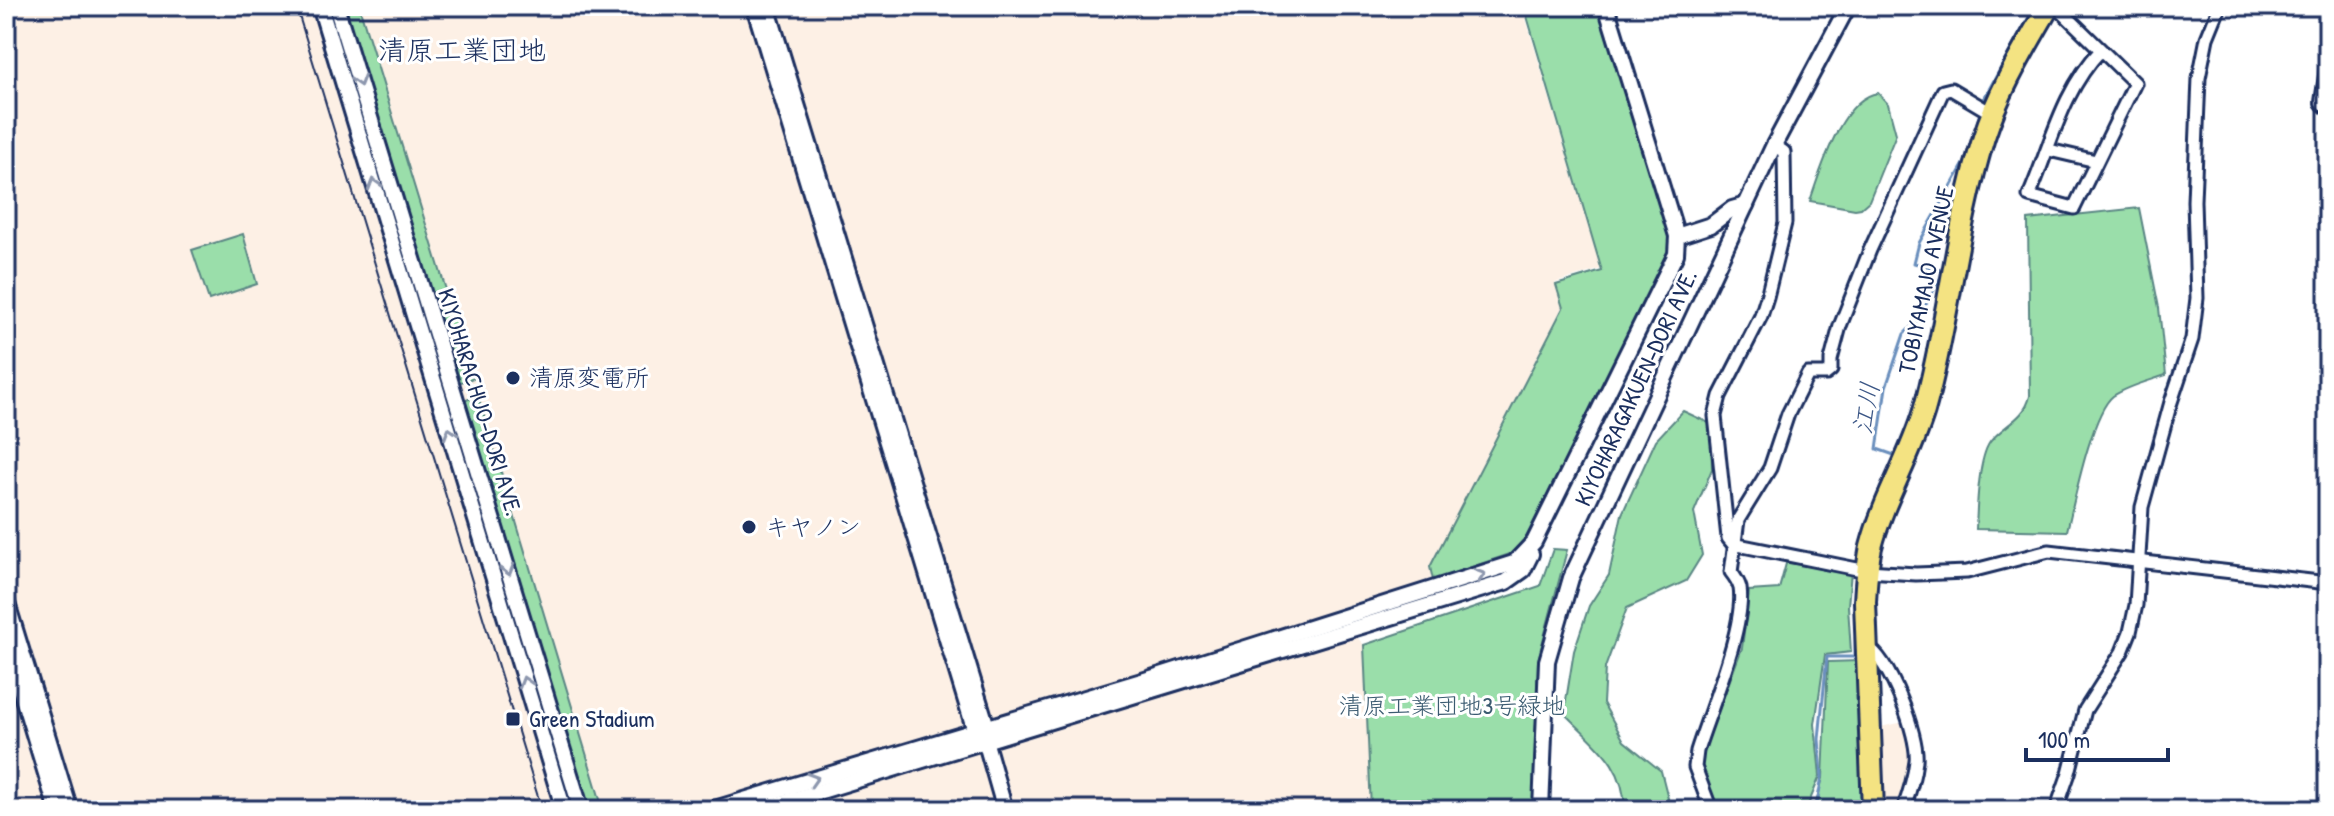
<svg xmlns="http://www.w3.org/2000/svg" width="2334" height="816" viewBox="0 0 2334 816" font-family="'Patrick Hand','Klee One',sans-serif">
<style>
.built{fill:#fdf0e5}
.green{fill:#9adeaa;stroke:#5a8684;stroke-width:2}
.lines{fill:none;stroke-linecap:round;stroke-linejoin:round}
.stream{stroke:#6b8fbd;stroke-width:3}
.minor-casing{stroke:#1b2f5e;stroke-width:17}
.tertiary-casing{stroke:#1b2f5e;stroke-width:20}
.trunk-casing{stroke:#1b2f5e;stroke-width:26}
.minor{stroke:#fff;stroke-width:11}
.tertiary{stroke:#fff;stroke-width:14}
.trunk{stroke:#f4e382;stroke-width:20}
.tram{stroke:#1b2f5e;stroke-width:2}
.oneway{stroke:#8d97ae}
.poi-dot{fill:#1b2f5e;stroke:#fff;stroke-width:3}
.labels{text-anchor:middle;stroke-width:6;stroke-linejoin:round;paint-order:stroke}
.street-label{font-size:24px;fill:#1b2f5e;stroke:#fff}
.poi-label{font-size:24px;fill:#1b2f5e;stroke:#fff;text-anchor:start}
.park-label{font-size:24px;fill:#3b5b71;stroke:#fff}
.water-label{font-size:26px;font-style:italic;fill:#3c5786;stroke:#fff}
.quarter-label{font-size:28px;fill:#1b2f5e;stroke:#fff}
</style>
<rect width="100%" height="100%" fill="#fff"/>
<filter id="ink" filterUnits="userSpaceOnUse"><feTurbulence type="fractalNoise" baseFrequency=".0125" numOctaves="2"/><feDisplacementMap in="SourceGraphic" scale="16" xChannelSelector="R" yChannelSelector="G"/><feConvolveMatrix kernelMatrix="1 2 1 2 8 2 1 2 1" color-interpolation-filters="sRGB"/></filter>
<g filter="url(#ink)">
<g class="built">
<path d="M 6,6 L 1522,6 L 1601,269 L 1555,283 L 1563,306 L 1430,567 L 1433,580 L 1332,610 L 1364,645 L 1371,810 L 6,810 Z"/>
<path d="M 1904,722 L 1912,753 L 1905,810 L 1885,810 L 1880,727 Z"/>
</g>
<g class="green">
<path d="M 342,6 L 359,6 L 473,378 L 458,383 Z"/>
<path d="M 1524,6 L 1600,6 L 1672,238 L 1669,255 L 1519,551 L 1433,580 L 1430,567 L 1563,308 L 1556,285 L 1602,271 Z"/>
<path d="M 1878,93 L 1888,104 L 1896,134 L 1869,201 L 1861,208 L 1855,209 L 1810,201 C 1821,170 1841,98 1878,93 Z"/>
<path d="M 2139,208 L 2159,308 L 2166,375 C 2149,381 2128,386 2113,396 C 2092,412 2074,502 2067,531 L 1976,529 C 1977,508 1978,459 1990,442 C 2003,425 2025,419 2030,396 L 2028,220 Z"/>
<path d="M 243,234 L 257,284 L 209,300 L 192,250 Z"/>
<path d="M 478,396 L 602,806 L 587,810 L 463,401 Z"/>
<path d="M 1683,411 L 1711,424 L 1712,469 L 1694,512 L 1702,555 L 1686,581 L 1627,608 L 1605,668 L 1603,703 L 1624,741 L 1661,771 L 1671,810 L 1625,810 C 1624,762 1595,745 1564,713 L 1574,651 L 1589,606 L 1609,575 L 1622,514 L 1656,440 Z"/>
<path d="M 1553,549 L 1567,550 L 1538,660 L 1533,810 L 1371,810 L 1364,645 L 1540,586 Z"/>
<path d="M 1787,560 L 1851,571 L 1848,606 L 1851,652 L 1825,655 L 1815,724 L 1820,776 L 1808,805 L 1715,804 L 1699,762 L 1742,648 L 1749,591 L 1779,589 Z"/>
<path d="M 1859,661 L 1862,810 L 1814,810 L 1823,778 L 1828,662 Z"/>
</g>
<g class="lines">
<g class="stream">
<path d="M 1982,102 L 2035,6"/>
<path d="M 1896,459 L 1897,456 L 1877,449 L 1886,387 L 1904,334 L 1917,321 L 1944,271 L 1914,263 L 1919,243 L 1965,162 L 1981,110"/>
<path d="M 1816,810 L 1822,776 L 1819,739 L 1827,657 L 1855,657 L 1856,571"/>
</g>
<g class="minor-casing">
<g id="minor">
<path d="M 2056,6 L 2135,83 L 2074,208 L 2029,196 C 2051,145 2062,91 2101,50"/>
<path d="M 1774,145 L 1784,152 L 1785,223 L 1767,297 L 1761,316 L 1720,396 L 1715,416 L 1728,538 L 1733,544 L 1867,571 L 1916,574 L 1967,572 L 2049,551 L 2328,583"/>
<path d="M 2049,150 L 2096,161"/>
<path d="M 1867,647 C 1889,658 1919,736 1916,761 C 1914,778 1909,794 1903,810"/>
<path d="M 1711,810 L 1695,767 L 1697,751 C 1709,712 1746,626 1740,588 C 1738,581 1735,577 1731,572 L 1738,520 L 1770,468 L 1788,414 L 1808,374 L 1826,374 L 1831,370 L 1831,360 L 1840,326 L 1870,250 L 1943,91 L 1951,89 L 1993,114"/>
<path d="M 2056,810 L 2069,773 L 2085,710 L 2122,652 L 2130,632 L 2136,605 L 2142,507 L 2171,402 L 2192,339 L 2197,298 L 2194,201 L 2199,78 L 2207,38 L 2220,6"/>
</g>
</g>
<g class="tertiary-casing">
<g id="tertiary">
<path d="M 320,6 L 564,810"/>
<path d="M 336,6 L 581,810"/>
<path d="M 754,6 L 975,731 L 982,737"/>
<path d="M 767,6 L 987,727 L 985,740 L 1005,810"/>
<path d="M 1606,6 L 1677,236"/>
<path d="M 2328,69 L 2323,102 L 2328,107"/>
<path d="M 6,600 L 70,810"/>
<path d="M 6,642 L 57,810"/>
<path d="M 711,810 L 1145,680 L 1514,563 L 1534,542 L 1676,254 L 1677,236 L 1711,225 L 1732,209 L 1746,205"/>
<path d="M 759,810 L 1506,582 L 1523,570 L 1531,554"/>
<path d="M 1541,810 L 1547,661 L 1571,578 L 1774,145 L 1848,6"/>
</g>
</g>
<g class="trunk-casing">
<path id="trunk" d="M 1873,810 L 1865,602 C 1866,583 1867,565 1871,547 C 1883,500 1910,458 1924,411 C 1949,321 1956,226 1984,137 C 1999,90 2025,48 2049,6"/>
</g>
<use href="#minor" class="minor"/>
<use href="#tertiary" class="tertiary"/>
<use href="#trunk" class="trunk"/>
<path class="tram" d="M 296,6 L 542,810"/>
</g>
<defs><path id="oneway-chevron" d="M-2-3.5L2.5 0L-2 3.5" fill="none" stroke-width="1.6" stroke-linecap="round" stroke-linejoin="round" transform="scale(2)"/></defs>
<g class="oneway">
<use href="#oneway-chevron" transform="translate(359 81) rotate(73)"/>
<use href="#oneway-chevron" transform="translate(374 184) rotate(-107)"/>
<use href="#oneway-chevron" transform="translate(450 433) rotate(-107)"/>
<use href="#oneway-chevron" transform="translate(508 570) rotate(73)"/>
<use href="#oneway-chevron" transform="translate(1480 575) rotate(-18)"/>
<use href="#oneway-chevron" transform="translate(525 682) rotate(-107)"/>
<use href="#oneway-chevron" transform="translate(813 779) rotate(-17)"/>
</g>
</g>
<g class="poi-dot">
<circle cx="513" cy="378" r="8"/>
<circle cx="749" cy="527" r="8"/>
<rect x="505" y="711" width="16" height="16" rx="4"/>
</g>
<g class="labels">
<g class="street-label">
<text transform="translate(1926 280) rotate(-78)" y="8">TOBIYAMAJO AVENUE</text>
<text transform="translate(1636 388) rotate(-65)" y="8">KIYOHARAGAKUEN-DORI AVE.</text>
<text transform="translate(480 402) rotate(73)" y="8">KIYOHARACHUO-DORI AVE.</text>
</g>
<g class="poi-label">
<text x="529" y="386">清原変電所</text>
<text x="765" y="535">キヤノン</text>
<text x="529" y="727">Green Stadium</text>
</g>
<g class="park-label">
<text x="1452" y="714">清原工業団地3号緑地</text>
</g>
<g class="water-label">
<text transform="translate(1866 408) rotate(-80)" y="9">江川</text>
</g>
<g class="quarter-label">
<text x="462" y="60">清原工業団地</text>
</g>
</g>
<rect width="2334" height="816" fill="none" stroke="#fff" stroke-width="32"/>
<rect x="16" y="16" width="2302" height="784" fill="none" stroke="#1b2f5e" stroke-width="3" filter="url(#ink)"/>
<path d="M2026 748v12h142v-12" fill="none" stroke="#1b2f5e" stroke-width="4"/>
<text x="2038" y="748" font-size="24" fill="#1b2f5e" stroke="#ffffff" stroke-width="6" paint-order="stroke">100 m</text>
</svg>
